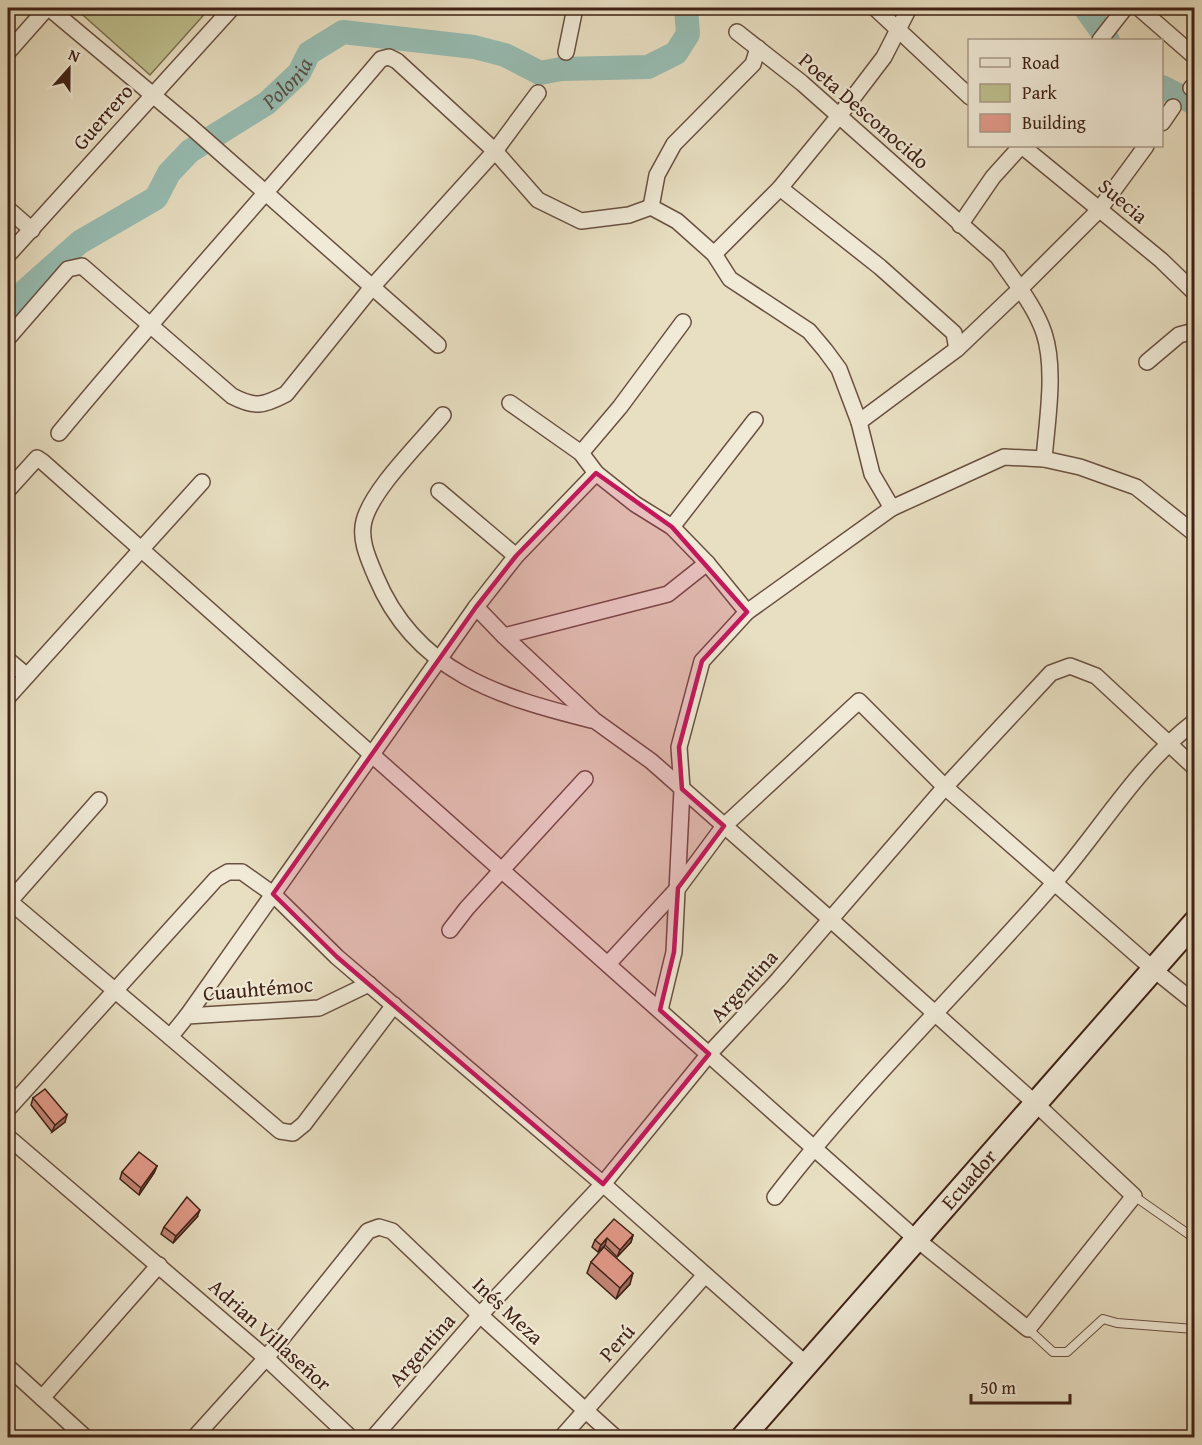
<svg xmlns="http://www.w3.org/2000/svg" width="1202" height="1445" viewBox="0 0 1202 1445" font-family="'Gentium Book Plus',serif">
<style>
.green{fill:#bec08e;stroke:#7e7052;stroke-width:1.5}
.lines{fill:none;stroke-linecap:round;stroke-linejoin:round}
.river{stroke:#97bdb3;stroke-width:24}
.lane-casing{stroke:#695040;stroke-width:10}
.street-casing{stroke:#695040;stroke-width:18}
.secondary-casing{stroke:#3f2115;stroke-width:26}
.lane{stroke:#f0ead7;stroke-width:8}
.street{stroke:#f0ead7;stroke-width:15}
.secondary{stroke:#f0ead7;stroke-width:22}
.wall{fill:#c28475;stroke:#3f2115;stroke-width:1.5}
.shaded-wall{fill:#9e6b5f;stroke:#3f2115;stroke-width:1.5}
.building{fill:#e19988;stroke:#3f2115;stroke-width:1.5}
.marked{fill:#c2185b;fill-opacity:0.2;stroke:#c2185b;stroke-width:4.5;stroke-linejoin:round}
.labels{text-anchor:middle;stroke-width:4.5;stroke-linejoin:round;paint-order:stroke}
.street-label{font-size:21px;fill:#3f2115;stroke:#f0ead7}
.water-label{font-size:22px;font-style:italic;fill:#595044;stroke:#f0ead7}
</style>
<rect width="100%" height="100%" fill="#e8dfc2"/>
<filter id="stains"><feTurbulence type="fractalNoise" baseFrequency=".00333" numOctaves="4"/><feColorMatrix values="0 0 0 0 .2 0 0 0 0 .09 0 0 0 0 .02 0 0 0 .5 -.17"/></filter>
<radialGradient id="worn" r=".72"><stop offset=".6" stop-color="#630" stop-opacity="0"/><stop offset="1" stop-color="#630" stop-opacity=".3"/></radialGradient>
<path class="green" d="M 75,8 L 210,8 L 150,75 Z"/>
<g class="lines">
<g class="river">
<path d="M 1085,8 L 1108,40"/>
<path d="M 1162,87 L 1194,103"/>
<path id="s1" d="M 8,306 L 80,242 L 156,198 L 169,173 L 190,151 L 267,103 L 299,73 L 309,53 L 343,32 L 474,47 L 505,55 L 540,73 L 561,69 L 648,67 L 676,53 L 688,34 L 686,8"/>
</g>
<g class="lane-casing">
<g id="lane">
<path d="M 1134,1196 L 1194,1238"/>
<path d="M 1028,1329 L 1053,1352 L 1067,1352 L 1103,1319 L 1117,1323 L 1194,1329"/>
</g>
</g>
<g class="street-casing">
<g id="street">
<path d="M 49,8 L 191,127 L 438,345"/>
<path d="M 875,8 L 970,97"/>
<path d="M 1139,8 L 1194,56"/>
<path d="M 737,32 L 802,83 L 998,257 C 1014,281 1035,306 1044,333 C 1056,369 1047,421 1044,459"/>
<path d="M 1100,40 L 1125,8"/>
<path d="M 8,52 L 47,8"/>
<path d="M 566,52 L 575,8"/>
<path d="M 1191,88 L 1194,85"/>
<path d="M 1162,123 L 1173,107"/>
<path d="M 1022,146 L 1161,260 L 1194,292"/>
<path d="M 780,188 L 880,267 L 954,333 L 957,349"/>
<path d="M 651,207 L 657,175 L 674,144 L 753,64 L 758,48"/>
<path d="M 8,209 L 32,230"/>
<path d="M 960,225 L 993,177 L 1021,146"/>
<path d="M 714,254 L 780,188 L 839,116 L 884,57 L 909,8"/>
<path d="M 8,255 L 232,8"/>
<path d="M 8,338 L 68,269 L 82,266 L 232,396 C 255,408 263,406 286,394 L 373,286 L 495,151 L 538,93"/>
<path d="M 1147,362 L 1179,335 L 1194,331"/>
<path d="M 510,403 L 581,453 L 596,473 L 635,504 L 672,527 L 707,563 L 747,612"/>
<path d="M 443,415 C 421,442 372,489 364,521 C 359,540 369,560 376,577 C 416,673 500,697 591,720"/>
<path d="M 859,422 L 957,349 L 1020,289 L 1099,210 L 1146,146"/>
<path d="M 59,433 C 164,306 275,184 381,59 L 389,57 L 397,61 L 495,151 L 538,200 L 581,221 L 629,215 L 651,207 L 677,221 L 714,254 L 730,279 L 809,331 L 825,350 L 839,369 L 859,422 L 872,474 L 892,508"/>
<path d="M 581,453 L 620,407 L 683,322"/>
<path d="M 8,490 L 37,458 L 43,462 L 915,1238 L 1028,1329 L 1134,1196 L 1036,1104 L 830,919 L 651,761 L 594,720 L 504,636"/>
<path d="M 439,491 L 516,556"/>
<path d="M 672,527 L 755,420"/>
<path d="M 476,607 L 504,636 L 668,594 L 707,563"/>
<path d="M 8,660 L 27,676"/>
<path d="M 8,697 L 202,482"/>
<path d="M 8,900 L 170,1037 L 187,1016 L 319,1008 L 369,984"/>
<path d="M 8,903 L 99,800"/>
<path d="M 450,930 L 467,908 L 585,779"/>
<path d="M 608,964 L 678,888 L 724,826 L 859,701 L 945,787 L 1153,969 L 1194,1002"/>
<path d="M 660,1010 L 674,952 L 682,789 L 679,747 L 702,661 L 747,612 L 892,508 L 1004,457 L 1044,459 L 1080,467 L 1136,487 L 1194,533"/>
<path d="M 187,1016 L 476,607 L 516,556 L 596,473"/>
<path d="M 170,1037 L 280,1131 L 293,1133 L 304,1124 L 394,1005"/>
<path d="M 8,1109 L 216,879 L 228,872 L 242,872 L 273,894 L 337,957 L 603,1184 L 806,1364"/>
<path d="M 8,1137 L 266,1358 L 351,1438"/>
<path d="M 775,1197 C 861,1085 963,988 1055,882 C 1101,829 1139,764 1194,722"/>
<path d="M 8,1367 L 86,1438"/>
<path d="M 42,1398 L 159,1265"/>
<path d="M 194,1438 L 266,1358 L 368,1231 L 379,1227 L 392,1231 L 480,1315 L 616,1438"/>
<path d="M 373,1438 L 480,1315 L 603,1184 L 709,1054 L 778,980 L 945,787 L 1051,673 L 1070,666 L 1096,676 L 1194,767"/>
<path d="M 561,1438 L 705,1275"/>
</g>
</g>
<g class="secondary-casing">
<g id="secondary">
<path id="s2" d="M 742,1438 L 1194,923"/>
</g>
</g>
<use href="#lane" class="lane"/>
<use href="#street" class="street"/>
<use href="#secondary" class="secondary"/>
</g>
<g class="wall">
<path d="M 33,1098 L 65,1122 L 52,1132 L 31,1105 Z"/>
<path d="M 157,1166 L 154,1173 L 139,1195 L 120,1179 L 122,1172 Z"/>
<path d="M 197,1217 L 173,1243 L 161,1234 L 164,1227 Z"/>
<path d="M 633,1235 L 631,1242 L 617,1257 L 605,1245 L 598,1252 L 592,1247 L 595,1240 Z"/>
<path d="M 591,1262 L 630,1284 L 616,1299 L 587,1273 Z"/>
</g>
<g class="shaded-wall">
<path d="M 67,1115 L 65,1122 L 52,1132 L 55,1125 Z"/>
<path d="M 157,1166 L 154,1173 L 139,1195 L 141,1188 Z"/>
<path d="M 200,1210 L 197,1217 L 173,1243 L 176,1236 Z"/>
<path d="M 633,1235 L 631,1242 L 617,1257 L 620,1250 Z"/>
<path d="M 607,1238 L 605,1245 L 598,1252 L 601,1245 Z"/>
<path d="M 633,1273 L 630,1284 L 616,1299 L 620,1288 Z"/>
</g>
<g class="building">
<path d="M 45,1089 L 67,1115 L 55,1125 L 33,1098 Z"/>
<path d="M 139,1152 L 157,1166 L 141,1188 L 122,1172 Z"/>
<path d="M 187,1197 L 200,1210 L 176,1236 L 164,1227 Z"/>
<path d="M 614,1219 L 633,1235 L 620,1250 L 607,1238 L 601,1245 L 595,1240 Z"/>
<path d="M 604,1247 L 633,1273 L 620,1288 L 591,1262 Z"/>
</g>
<path class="marked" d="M 596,473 L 672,527 L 747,612 L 702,661 L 679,747 L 682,789 L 724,826 L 678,888 L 674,952 L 660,1010 L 709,1054 L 603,1184 L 337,957 L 273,894 L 476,607 L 516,556 Z"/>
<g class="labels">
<g class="street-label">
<text transform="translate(864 111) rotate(41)" y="7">Poeta Desconocido</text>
<text transform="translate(103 117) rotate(-49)" y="7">Guerrero</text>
<text transform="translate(1123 201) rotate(40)" y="7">Suecia</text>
<text transform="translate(744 986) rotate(-48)" y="7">Argentina</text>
<text transform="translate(258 989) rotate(-5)" y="7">Cuauhtémoc</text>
<text dy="7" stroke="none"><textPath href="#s2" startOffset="344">Ecuador</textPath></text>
<text transform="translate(508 1311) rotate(43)" y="7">Inés Meza</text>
<text transform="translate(270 1335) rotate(42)" y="7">Adrian Villaseñor</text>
<text transform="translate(617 1343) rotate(-48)" y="7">Perú</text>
<text transform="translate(422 1350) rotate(-49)" y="7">Argentina</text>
</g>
<g class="water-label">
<text dy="8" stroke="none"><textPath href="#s1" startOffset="362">Polonia</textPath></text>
</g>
</g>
<rect width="1202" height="1445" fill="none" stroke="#e8dfc2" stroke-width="30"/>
<rect x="9" y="9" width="1184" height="1427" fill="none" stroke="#3f2115" stroke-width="3"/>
<rect x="15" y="15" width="1172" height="1415" fill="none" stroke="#3f2115" stroke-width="1.5"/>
<rect x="968" y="39" width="195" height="108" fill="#f0ead7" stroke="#a99a89" stroke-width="1.5"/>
<rect x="980" y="58" width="30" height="9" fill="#f0ead7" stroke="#a99a89" stroke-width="1.5"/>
<text x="1022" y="69" font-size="18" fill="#3f2115">Road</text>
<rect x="980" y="84" width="30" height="18" fill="#bec08e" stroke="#a99a89" stroke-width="1.5"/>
<text x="1022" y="99" font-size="18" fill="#3f2115">Park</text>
<rect x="980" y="114" width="30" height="18" fill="#e19988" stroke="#a99a89" stroke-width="1.5"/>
<text x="1022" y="129" font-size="18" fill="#3f2115">Building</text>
<g transform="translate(69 69) rotate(21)" stroke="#f0ead7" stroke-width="4.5" paint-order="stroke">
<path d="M0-4.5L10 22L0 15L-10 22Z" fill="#3f2115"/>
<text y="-9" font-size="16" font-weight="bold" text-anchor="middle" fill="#3f2115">N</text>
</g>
<path d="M971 1394v9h99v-9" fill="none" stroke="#3f2115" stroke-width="3"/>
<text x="980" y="1394" font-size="18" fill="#3f2115" stroke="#f0ead7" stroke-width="4.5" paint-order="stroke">50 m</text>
<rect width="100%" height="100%" filter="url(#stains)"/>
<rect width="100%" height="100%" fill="url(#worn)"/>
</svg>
